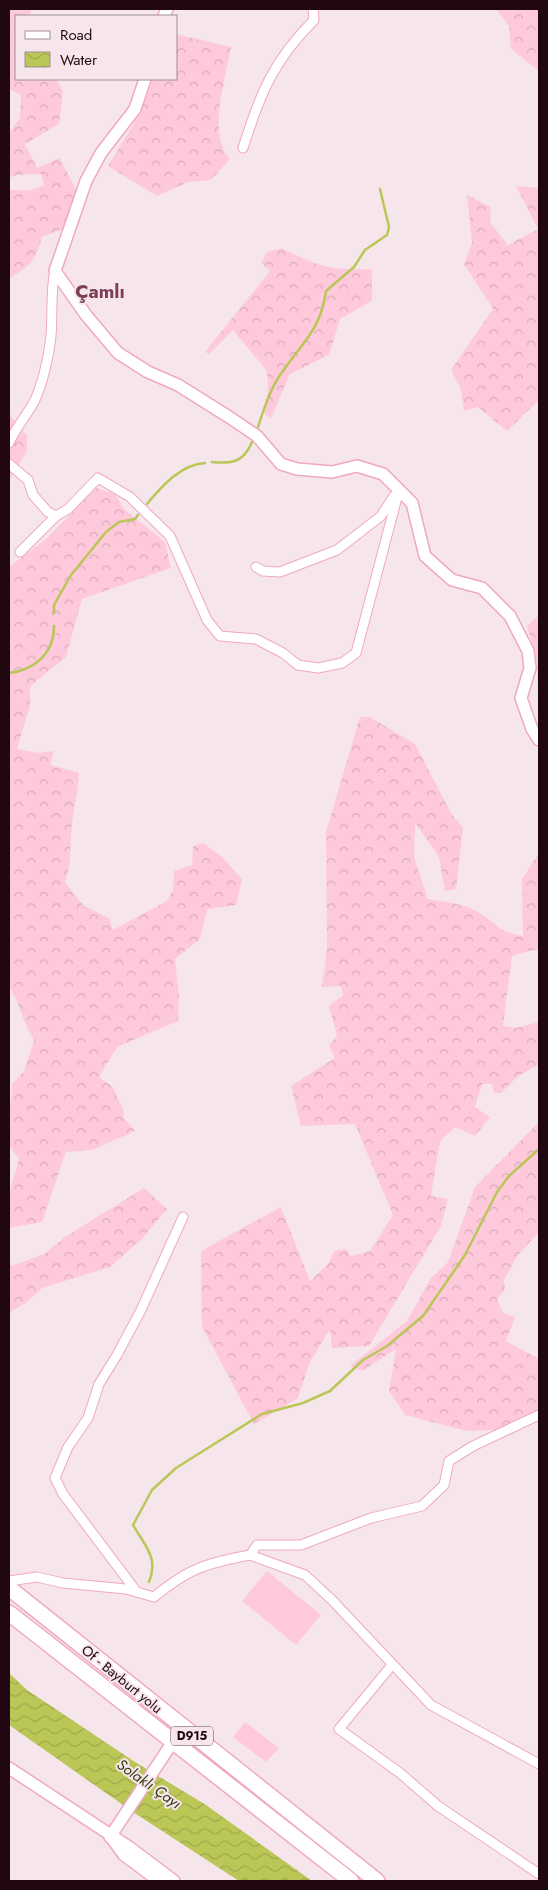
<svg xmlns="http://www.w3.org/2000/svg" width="548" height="1890" viewBox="0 0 548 1890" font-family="Jost,sans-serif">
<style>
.forest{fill:url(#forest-crowns)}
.pitch{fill:#fec9db}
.water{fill:url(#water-waves)}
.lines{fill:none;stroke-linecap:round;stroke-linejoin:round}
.stream{stroke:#bac757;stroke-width:2.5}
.minor-casing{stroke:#f0a8c2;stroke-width:11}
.tertiary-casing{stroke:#f0a8c2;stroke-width:14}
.trunk-casing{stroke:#f0a8c2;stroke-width:18}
.minor{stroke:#fff;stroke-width:9}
.tertiary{stroke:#fff;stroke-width:11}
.trunk{stroke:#fff;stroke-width:15}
.labels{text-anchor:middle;stroke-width:4;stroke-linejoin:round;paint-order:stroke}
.shield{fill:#f6e6ec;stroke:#604a53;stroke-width:1}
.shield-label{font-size:12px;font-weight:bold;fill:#200712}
.street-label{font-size:14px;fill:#200712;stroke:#f6e6ec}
.water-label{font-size:15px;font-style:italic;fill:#333808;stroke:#f6e6ec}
.district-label{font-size:19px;font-weight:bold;fill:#7c3e57;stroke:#f6e6ec}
</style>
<defs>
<pattern id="forest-crowns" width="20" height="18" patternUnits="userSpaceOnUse" patternTransform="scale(1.25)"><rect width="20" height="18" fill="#fec9db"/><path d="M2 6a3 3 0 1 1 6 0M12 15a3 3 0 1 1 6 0" fill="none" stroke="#d9abbb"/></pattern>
<pattern id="water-waves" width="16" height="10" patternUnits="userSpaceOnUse" patternTransform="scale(1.25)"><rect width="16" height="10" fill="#bac757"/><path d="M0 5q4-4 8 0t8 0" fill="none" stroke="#a0a94b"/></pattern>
</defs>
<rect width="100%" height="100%" fill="#f6e6ec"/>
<g class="forest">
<path d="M 9,9 L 32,9 L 29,16 L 16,16 L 16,79 L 57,79 L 63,92 L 59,124 L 25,144 L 37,168 L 60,158 L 76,190 L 63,229 L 42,237 C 35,261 30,267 9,278 L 9,190 L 32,190 L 44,185 L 41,174 L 16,175 L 9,178 L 9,133 L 20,118 L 21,95 L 9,89 Z"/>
<path d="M 496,9 L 539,9 L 539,71 L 511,49 L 509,26 Z"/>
<path d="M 176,34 L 231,47 C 226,78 207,134 230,159 L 211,180 L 188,182 L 157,196 L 108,166 L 141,112 L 153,79 L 176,79 Z"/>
<path d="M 516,186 L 539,188 L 539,400 L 507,431 L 478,407 L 464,411 L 461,389 L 451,370 L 493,309 L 464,264 L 472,243 L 467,195 L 491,207 L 490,222 L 508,245 L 538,229 Z"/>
<path d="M 282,248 C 319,267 329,270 372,269 L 372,301 L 340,319 L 329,355 L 290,374 L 271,418 L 265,414 L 268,390 L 267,371 L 233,330 L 209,354 L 205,352 L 270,271 L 261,263 L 267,252 Z"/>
<path d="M 9,414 L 27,436 L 27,451 L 9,480 Z"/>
<path d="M 96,488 L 115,494 L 124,509 L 165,542 L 171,568 L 82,599 L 66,657 L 30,686 L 30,706 L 17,749 L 39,753 L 54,751 L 50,765 L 79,773 C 78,794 72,814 71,835 C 70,851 71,867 65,882 L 84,906 L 109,918 L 113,930 L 167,901 L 173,890 L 174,871 L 192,865 L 193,846 L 203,843 L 222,857 L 242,879 L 236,905 L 207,909 L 200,939 L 175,959 L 179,996 L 178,1021 L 117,1047 L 99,1077 L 113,1087 L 124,1112 L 123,1117 L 135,1131 L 92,1150 L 66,1152 L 42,1222 L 9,1228 L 9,1194 L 19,1159 C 16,1155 10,1148 9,1143 C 5,1123 12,1103 12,1084 L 24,1071 L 34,1040 C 22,1022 21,1004 9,987 L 9,567 L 46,539 Z"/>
<path d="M 539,615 L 539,691 L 538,692 L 536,655 L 527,626 Z"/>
<path d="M 360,717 L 370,717 L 415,744 L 451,813 L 463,828 L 456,889 L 445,891 L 439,857 L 415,823 L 414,857 L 428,899 C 444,902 463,903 478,912 C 497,923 499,933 523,936 L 522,879 L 539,853 L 539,951 L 533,950 L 512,956 L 503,1026 L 516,1028 L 539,1022 L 539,1064 L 517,1077 L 501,1093 L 494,1093 L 492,1084 L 482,1084 L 475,1107 L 490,1117 L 475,1136 L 455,1127 L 440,1141 L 431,1196 L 448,1199 L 441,1226 L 369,1346 L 332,1348 L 330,1329 L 309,1364 L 298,1398 L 254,1424 L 202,1327 L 201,1251 L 281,1207 L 310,1281 L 328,1264 L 334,1251 L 346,1249 L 351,1256 L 370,1251 L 393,1215 L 355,1124 L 301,1126 L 291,1086 L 335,1058 L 329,1046 L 337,1035 L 329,1006 L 343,995 L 341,986 L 322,987 L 327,949 L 326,832 Z"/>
<path d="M 539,1122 L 539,1232 L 518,1255 L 504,1280 L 505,1289 L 497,1299 L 503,1313 L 515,1317 L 506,1341 L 539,1359 L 539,1410 L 500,1430 L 466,1431 L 405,1415 L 389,1391 L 396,1349 L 362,1371 L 350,1366 L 407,1321 L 431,1278 L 448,1262 L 475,1187 Z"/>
<path d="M 144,1188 L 167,1209 L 141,1240 L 110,1267 L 42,1288 L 27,1302 L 9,1313 L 9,1262 L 12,1266 L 44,1254 L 65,1237 Z"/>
</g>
<g class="pitch">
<path d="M 267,1571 L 321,1615 L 296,1645 L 242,1601 Z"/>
<path d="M 245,1722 L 279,1748 L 266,1762 L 233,1737 Z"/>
</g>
<path class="water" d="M 9,1673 L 27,1690 L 135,1762 L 206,1805 L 312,1881 L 239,1881 L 133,1812 L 9,1725 Z"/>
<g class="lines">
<g class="stream">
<path d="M 258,427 C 264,409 271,386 283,371 C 303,342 321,329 326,291 L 354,267 L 365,250 L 387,235 L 389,227 L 380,189"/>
<path d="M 212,462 C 232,464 244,462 252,442"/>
<path d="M 147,504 C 161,487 181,464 205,463"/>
<path d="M 54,613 L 54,605 L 71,575 L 106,532 L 119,522 L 135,519 L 138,515"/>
<path d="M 9,673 C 35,670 54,653 54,626"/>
<path d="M 149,1582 C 159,1558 145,1546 133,1525 L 152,1490 L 176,1468 L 262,1414 L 303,1403 L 330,1391 L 363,1360 L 387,1346 L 423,1316 L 465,1255 L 497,1192 L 509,1176 L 539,1149"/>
</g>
<g class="minor-casing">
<g id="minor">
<path d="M 243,148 C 260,94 273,61 314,20 L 313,9"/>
<path d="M 9,443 C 16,427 28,414 35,400 C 43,382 49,356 51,336 C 53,314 50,293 55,271"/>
<path d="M 9,464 L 28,480 L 33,495 L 48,512 L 56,516 L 68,509 L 98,478 L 130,497 L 170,536 L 207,620 L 220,636 L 256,639 L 283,653 L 298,665 L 318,668 L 342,663 L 356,653 L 399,490"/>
<path d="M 20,552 L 56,516"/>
<path d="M 256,567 L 263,571 L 280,572 L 337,550 L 381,516 L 394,496"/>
<path d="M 250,1555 L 305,1575 L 332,1600 L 431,1705 L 539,1764"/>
<path d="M 9,1581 L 37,1577 L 63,1583 L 126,1589 L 154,1597 C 189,1568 207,1563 250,1555 L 257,1545 L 301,1545 L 371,1518 L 422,1506 L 444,1485 L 449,1461 L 473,1446 L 539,1415"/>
<path d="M 136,1591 L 63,1494 L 55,1478 L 68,1447 L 88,1418 L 99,1384 L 117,1355 L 141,1310 L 183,1217"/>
<path d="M 392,1665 L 339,1729 L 400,1773 L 438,1806 L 539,1874"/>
</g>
</g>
<g class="tertiary-casing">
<g id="tertiary">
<path d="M 164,16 L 167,9"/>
<path d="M 145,79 L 135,109 L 101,153 L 86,181 L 55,271 L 86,315 L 118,353 L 148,372 L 178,385 L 229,417 L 257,436 L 281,464 L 297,469 L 332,472 L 357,466 L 383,474 L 412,503 L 425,556 L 452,580 L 482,588 L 510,616 L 528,651 L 530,668 L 521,698 L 532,729 L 539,740"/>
<path d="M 9,1768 L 129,1847 L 174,1881"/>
<path d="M 110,1837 L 182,1728"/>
<path d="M 113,1840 L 124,1855 L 159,1881"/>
</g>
</g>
<g class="trunk-casing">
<g id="trunk">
<path d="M 9,1588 L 377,1881"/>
<path d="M 9,1613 L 351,1881"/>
</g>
</g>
<use href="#minor" class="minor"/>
<use href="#tertiary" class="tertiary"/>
<use href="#trunk" class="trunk"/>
</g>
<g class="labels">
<rect class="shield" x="171" y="1726.5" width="42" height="19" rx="4"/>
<g class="shield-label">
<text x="192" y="1740">D915</text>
</g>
<g class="street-label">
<text transform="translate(122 1679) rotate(39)" y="5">Of - Bayburt yolu</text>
</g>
<g class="water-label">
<text transform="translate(149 1784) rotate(35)" y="5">Solaklı Çayı</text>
</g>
<g class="district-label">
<text x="100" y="298">Çamlı</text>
</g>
</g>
<rect width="548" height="1890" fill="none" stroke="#200712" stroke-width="20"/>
<rect x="15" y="15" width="162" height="65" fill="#f6e6ec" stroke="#a08d95"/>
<rect x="25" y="31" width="25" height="8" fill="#ffffff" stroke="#a08d95"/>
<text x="60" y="40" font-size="15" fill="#200712">Road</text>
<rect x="25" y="52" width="25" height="15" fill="url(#water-waves)" stroke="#a08d95"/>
<text x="60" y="65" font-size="15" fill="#200712">Water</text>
</svg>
